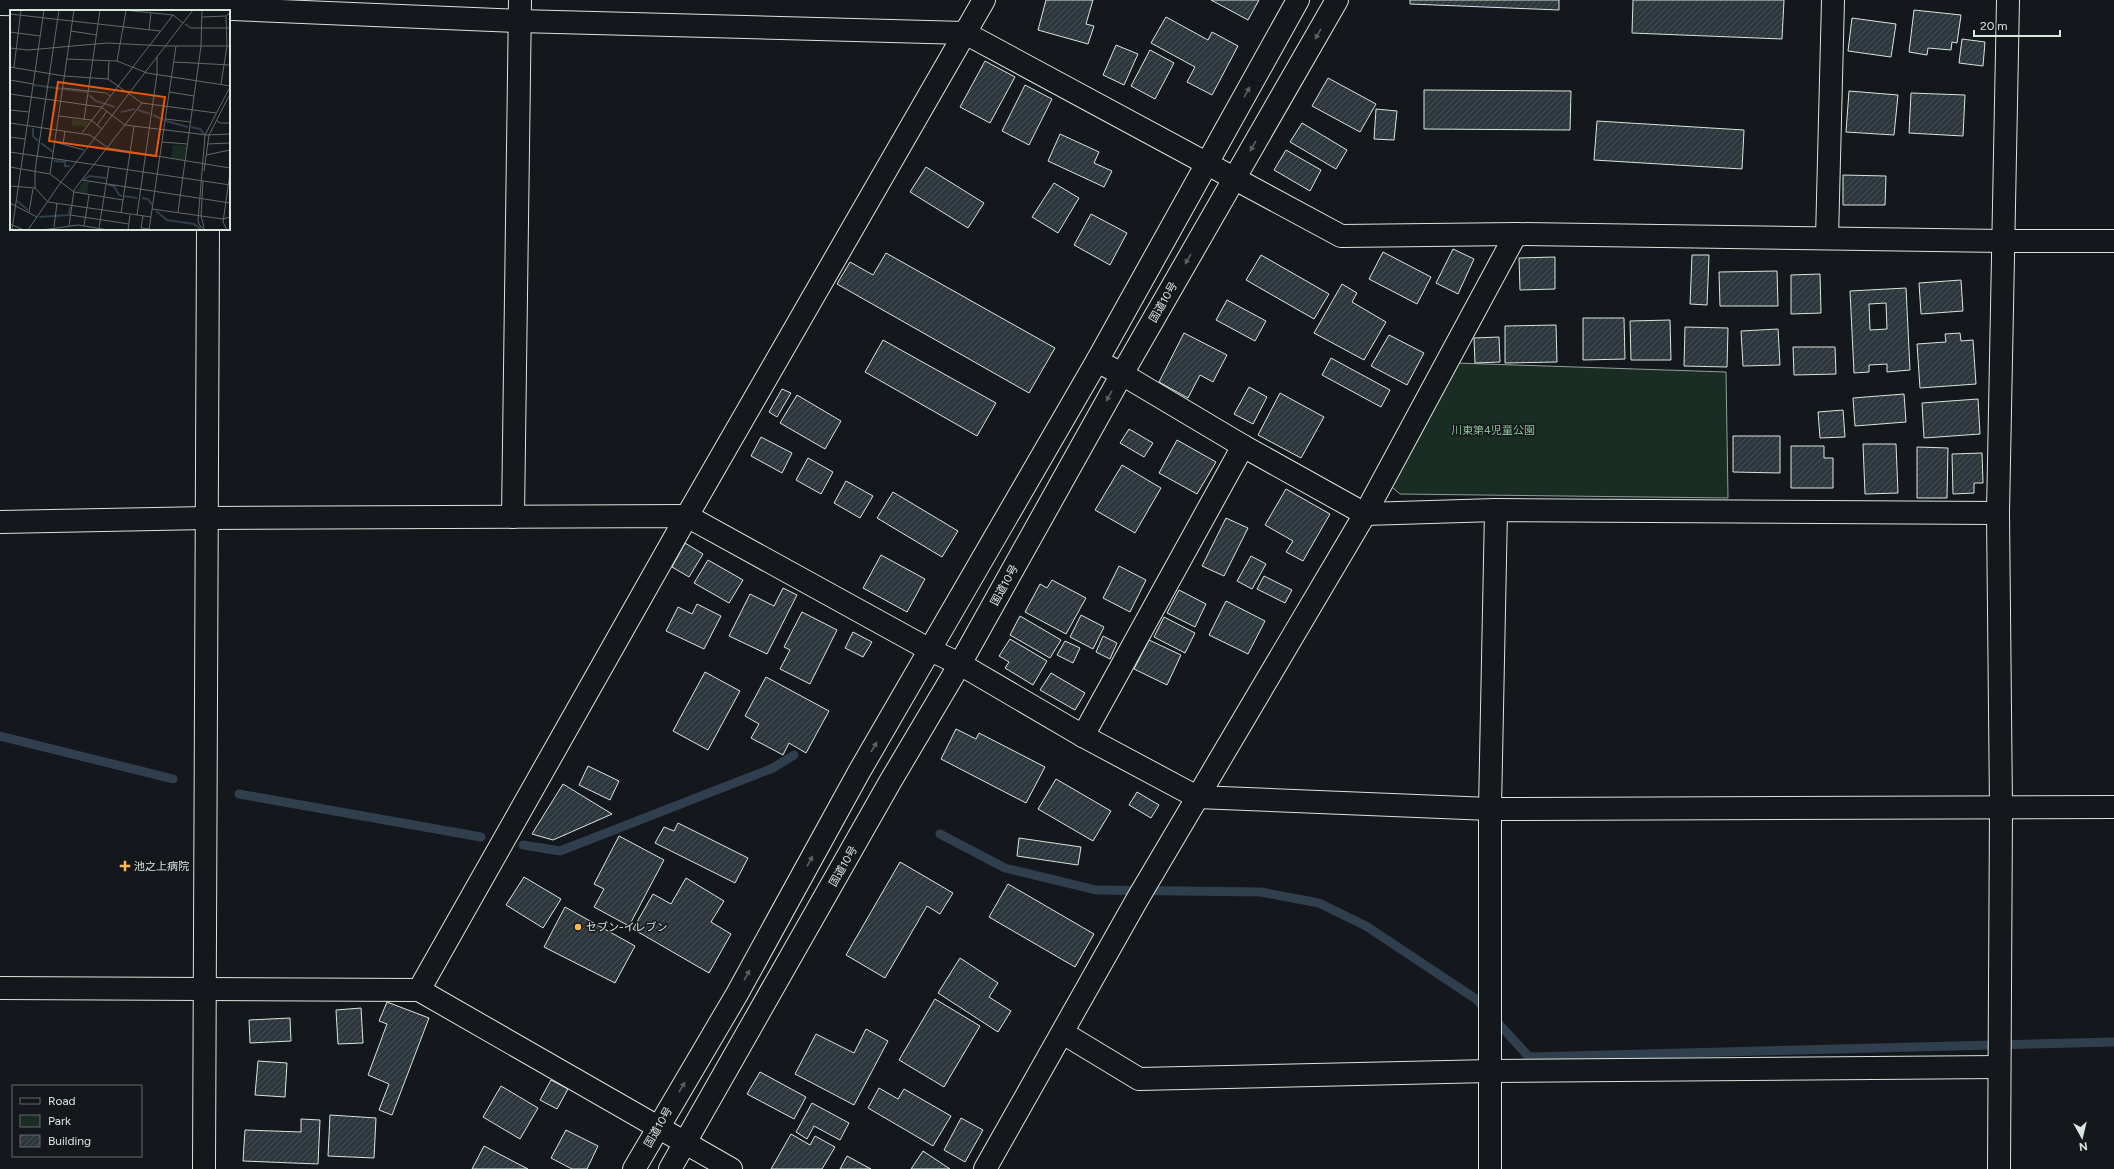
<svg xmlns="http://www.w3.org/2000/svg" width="2114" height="1169" viewBox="0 0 2114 1169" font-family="Figtree,'Noto Sans JP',sans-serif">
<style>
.park{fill:#1a2d24;stroke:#939e99}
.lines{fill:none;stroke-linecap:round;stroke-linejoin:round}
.stream{stroke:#2f3f4d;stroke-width:9}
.building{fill:url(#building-hatch);stroke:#d8e6dc;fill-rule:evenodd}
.minor-casing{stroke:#d8e6dc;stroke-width:24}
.highway-casing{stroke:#d8e6dc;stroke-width:24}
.minor{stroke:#14181c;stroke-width:22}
.highway{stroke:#14181c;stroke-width:22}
.oneway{fill:#59605f}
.poi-dot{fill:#ffb74d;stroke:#14181c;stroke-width:1.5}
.labels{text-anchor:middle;stroke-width:3;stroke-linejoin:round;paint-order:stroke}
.street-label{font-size:11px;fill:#d8e6dc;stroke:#14181c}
.park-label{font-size:11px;fill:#8ac095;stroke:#14181c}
.poi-label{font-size:11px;fill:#d8e6dc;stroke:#14181c;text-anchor:start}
.inset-river{fill:none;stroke:#2f3f4d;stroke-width:2}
.inset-road{fill:none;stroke:#626a69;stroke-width:1}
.view{fill:#e8590c;fill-opacity:0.15;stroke:#e8590c;stroke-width:2}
.inset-edge{fill:none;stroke:#d8e6dc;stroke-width:2}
</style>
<defs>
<pattern id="building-hatch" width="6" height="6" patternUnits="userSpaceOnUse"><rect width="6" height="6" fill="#2c363c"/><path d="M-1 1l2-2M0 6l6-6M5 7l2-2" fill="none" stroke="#4a5358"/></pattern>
</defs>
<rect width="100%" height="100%" fill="#14181c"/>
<path class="park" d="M 1455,363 L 1726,372 L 1728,498 L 1400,494 L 1387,483 Z"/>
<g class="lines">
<g class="stream">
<path d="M 0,736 L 173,779"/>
<path d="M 239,794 L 481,837"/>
<path d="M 940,834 L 1005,868 L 1096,890 L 1261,892 L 1319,903 L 1366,926 L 1476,999 L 1529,1057 L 2114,1042"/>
<path d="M 523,845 L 560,851 L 773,768 L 794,755"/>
</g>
</g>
<g class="building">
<path d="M 1046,0 L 1093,0 L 1086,24 L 1094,26 L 1088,44 L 1038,30 Z"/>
<path d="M 1211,0 L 1259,0 L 1248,20 Z"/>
<path d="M 1410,0 L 1559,0 L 1559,10 L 1410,4 Z"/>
<path d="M 1633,0 L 1784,0 L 1782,39 L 1632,33 Z"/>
<path d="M 1914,10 L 1961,15 L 1957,43 L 1952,42 L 1951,50 L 1928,48 L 1927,55 L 1909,52 Z"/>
<path d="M 1166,17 L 1208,40 L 1212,32 L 1238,46 L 1212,95 L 1187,82 L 1195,67 L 1151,43 Z"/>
<path d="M 1852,18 L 1896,24 L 1891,57 L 1848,51 Z"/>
<path d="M 1962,39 L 1985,42 L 1983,66 L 1959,63 Z"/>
<path d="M 1116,45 L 1138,54 L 1124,85 L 1103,75 Z"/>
<path d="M 1150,50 L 1174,63 L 1155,99 L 1131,86 Z"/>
<path d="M 985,61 L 1015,77 L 990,123 L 960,107 Z"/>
<path d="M 1328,78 L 1376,104 L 1360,132 L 1312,106 Z"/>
<path d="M 1025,85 L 1052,99 L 1029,145 L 1002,131 Z"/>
<path d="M 1424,90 L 1571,91 L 1570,130 L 1424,129 Z"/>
<path d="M 1849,91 L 1898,95 L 1894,135 L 1846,132 Z"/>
<path d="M 1911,93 L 1965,95 L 1963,136 L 1909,133 Z"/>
<path d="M 1376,109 L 1397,111 L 1394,140 L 1374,139 Z"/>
<path d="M 1597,121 L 1744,130 L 1742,169 L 1594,160 Z"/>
<path d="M 1302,123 L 1347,150 L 1336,169 L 1290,142 Z"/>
<path d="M 1060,134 L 1099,152 L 1094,163 L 1112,171 L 1104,187 L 1048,161 Z"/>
<path d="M 1286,150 L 1321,170 L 1310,191 L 1274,170 Z"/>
<path d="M 926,167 L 984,203 L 968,228 L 910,192 Z"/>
<path d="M 1843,175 L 1886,176 L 1885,205 L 1843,205 Z"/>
<path d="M 1054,183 L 1079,198 L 1058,233 L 1032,217 Z"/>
<path d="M 1091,214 L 1127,233 L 1110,265 L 1074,245 Z"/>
<path d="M 1453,249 L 1474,259 L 1458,294 L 1436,283 Z"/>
<path d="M 1383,252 L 1431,277 L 1417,304 L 1369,279 Z"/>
<path d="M 886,253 L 1055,348 L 1029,393 L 837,284 L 850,262 L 873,275 Z"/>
<path d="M 1261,255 L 1329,294 L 1314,319 L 1246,280 Z"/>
<path d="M 1692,255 L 1709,255 L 1707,305 L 1690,304 Z"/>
<path d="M 1555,257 L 1555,289 L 1520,290 L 1519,258 Z"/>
<path d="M 1777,271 L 1778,306 L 1720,306 L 1719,272 Z"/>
<path d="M 1820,274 L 1821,313 L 1791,314 L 1791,275 Z"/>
<path d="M 1961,280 L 1963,311 L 1921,314 L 1919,283 Z"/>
<path d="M 1342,284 L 1357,293 L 1352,302 L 1386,322 L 1364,360 L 1314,333 Z"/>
<path d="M 1906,288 L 1910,370 L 1887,372 L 1887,364 L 1869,365 L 1869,372 L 1854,373 L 1850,291 ZM 1886,303 L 1887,329 L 1870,330 L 1869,304 Z"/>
<path d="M 1227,300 L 1266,321 L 1255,341 L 1216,320 Z"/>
<path d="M 1583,318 L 1624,318 L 1625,359 L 1583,360 Z"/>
<path d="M 1670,320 L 1671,360 L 1631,360 L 1630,321 Z"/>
<path d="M 1556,325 L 1557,362 L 1505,363 L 1505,326 Z"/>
<path d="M 1685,327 L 1728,328 L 1727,367 L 1684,366 Z"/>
<path d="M 1778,329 L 1780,365 L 1743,366 L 1741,331 Z"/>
<path d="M 1184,333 L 1227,355 L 1213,382 L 1200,375 L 1188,398 L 1159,382 Z"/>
<path d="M 1960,333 L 1961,341 L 1973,340 L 1976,384 L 1920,388 L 1917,344 L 1946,342 L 1945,334 Z"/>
<path d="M 1389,335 L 1424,353 L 1407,385 L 1371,366 Z"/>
<path d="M 1499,337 L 1500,362 L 1475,363 L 1474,338 Z"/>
<path d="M 883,340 L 996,403 L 977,436 L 865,372 Z"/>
<path d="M 1793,347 L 1835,347 L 1836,374 L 1794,375 Z"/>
<path d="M 1331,358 L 1390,390 L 1381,407 L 1322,375 Z"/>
<path d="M 1249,387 L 1267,397 L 1253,424 L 1234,414 Z"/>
<path d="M 782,389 L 791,393 L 777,417 L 769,412 Z"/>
<path d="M 1280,393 L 1324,417 L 1301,458 L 1258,435 Z"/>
<path d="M 1904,394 L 1906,422 L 1855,426 L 1853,398 Z"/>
<path d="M 797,395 L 841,421 L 825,449 L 780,423 Z"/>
<path d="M 1978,399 L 1980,434 L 1924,438 L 1922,403 Z"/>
<path d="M 1843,410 L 1845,437 L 1820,438 L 1818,412 Z"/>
<path d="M 1129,429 L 1153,443 L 1144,457 L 1120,443 Z"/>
<path d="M 1733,436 L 1780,436 L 1780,473 L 1733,472 Z"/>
<path d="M 761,437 L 792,453 L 782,473 L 751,456 Z"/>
<path d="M 1177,440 L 1216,462 L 1197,494 L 1159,473 Z"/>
<path d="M 1863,444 L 1896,444 L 1898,493 L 1865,494 Z"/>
<path d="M 1791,446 L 1824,446 L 1824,458 L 1833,458 L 1833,488 L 1791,488 Z"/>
<path d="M 1917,447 L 1948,448 L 1947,498 L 1917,498 Z"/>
<path d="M 1982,453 L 1983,483 L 1974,483 L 1974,493 L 1953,494 L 1952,454 Z"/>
<path d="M 808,458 L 833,472 L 821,494 L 796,480 Z"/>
<path d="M 1122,465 L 1161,488 L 1135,533 L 1095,510 Z"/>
<path d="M 846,481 L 873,496 L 860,518 L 834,503 Z"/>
<path d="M 1286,489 L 1330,514 L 1303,561 L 1286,552 L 1293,541 L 1265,525 Z"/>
<path d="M 893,492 L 958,531 L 942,557 L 877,518 Z"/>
<path d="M 1226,518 L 1248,528 L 1224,576 L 1202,566 Z"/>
<path d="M 685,543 L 703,554 L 689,577 L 672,567 Z"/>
<path d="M 881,555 L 925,579 L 907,612 L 863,588 Z"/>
<path d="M 1251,556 L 1266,564 L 1252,589 L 1237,581 Z"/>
<path d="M 708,560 L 743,580 L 729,603 L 694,583 Z"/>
<path d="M 1119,566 L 1146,580 L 1130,612 L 1103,598 Z"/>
<path d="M 1264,576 L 1292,590 L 1285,603 L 1257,589 Z"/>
<path d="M 1052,580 L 1086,598 L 1066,634 L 1025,612 L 1040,584 L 1047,588 Z"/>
<path d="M 783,588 L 797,595 L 767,654 L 729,636 L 750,594 L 774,606 Z"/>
<path d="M 1179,590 L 1206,604 L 1195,627 L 1167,613 Z"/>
<path d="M 1226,601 L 1265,621 L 1248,654 L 1209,635 Z"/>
<path d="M 697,604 L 721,616 L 704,649 L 666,631 L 678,607 L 692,614 Z"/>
<path d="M 802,612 L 837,630 L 810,684 L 780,669 L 790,650 L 784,647 Z"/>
<path d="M 1081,615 L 1104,627 L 1093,649 L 1070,637 Z"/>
<path d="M 1020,616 L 1061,640 L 1050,658 L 1010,635 Z"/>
<path d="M 1164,617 L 1195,633 L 1185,653 L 1154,637 Z"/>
<path d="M 853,632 L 872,642 L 863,657 L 845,648 Z"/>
<path d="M 1103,636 L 1117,643 L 1110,659 L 1096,652 Z"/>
<path d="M 1010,639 L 1047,661 L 1033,685 L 1005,668 L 1009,662 L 999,656 Z"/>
<path d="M 1149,640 L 1181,655 L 1167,685 L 1134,669 Z"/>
<path d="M 1065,641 L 1080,648 L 1073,663 L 1057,655 Z"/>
<path d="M 705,672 L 740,691 L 708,750 L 673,731 Z"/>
<path d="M 1051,673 L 1085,693 L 1075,710 L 1040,690 Z"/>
<path d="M 766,677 L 829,711 L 806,753 L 789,743 L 783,755 L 751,738 L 759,724 L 745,716 Z"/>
<path d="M 956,729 L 976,739 L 979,733 L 1045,767 L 1026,803 L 941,759 Z"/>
<path d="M 588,766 L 619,781 L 610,800 L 579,785 Z"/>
<path d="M 1056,779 L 1111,811 L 1093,841 L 1038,809 Z"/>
<path d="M 563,784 L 612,814 L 553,840 L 532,834 Z"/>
<path d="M 1137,792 L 1159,805 L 1151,818 L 1129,805 Z"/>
<path d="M 678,823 L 748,858 L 735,883 L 655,843 L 664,827 L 674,831 Z"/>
<path d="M 619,836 L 664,860 L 629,926 L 594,907 L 604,889 L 594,884 Z"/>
<path d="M 1019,838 L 1081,847 L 1078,865 L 1017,856 Z"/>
<path d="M 900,862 L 953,893 L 940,914 L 927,906 L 885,978 L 846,955 Z"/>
<path d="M 524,877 L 561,899 L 543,928 L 506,905 Z"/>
<path d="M 686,878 L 724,901 L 711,922 L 731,934 L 709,973 L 633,929 L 653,894 L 671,904 Z"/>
<path d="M 1008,884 L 1094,934 L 1075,967 L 989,917 Z"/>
<path d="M 565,907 L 635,946 L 615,983 L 544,947 Z"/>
<path d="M 960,958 L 998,983 L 989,997 L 1011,1011 L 998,1032 L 938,993 Z"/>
<path d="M 935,999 L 980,1026 L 944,1087 L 899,1060 Z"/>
<path d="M 387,1002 L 429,1018 L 392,1115 L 379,1110 L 389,1084 L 368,1075 L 387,1024 L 379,1021 Z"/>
<path d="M 361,1008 L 363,1043 L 338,1044 L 336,1010 Z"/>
<path d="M 290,1018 L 291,1041 L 250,1043 L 249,1020 Z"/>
<path d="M 866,1029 L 888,1041 L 854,1105 L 795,1074 L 816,1034 L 854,1053 Z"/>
<path d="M 258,1061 L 287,1063 L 285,1097 L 255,1095 Z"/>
<path d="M 760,1072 L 806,1097 L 794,1119 L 747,1094 Z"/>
<path d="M 551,1080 L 568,1089 L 557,1109 L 540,1100 Z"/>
<path d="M 501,1086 L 538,1108 L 520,1139 L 483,1117 Z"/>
<path d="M 879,1088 L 898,1099 L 904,1089 L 951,1116 L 933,1146 L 868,1108 Z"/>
<path d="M 812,1103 L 849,1123 L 840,1140 L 814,1126 L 807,1139 L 796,1132 Z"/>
<path d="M 330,1115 L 376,1118 L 374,1158 L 328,1156 Z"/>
<path d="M 961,1118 L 983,1130 L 965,1162 L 944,1150 Z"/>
<path d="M 301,1119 L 320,1120 L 318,1164 L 243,1161 L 245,1130 L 301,1132 Z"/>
<path d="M 566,1130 L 598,1146 L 587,1169 L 572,1169 L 551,1158 Z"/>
<path d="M 791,1134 L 810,1145 L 815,1136 L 835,1147 L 822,1169 L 771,1169 Z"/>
<path d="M 484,1146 L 528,1169 L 472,1169 Z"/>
<path d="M 923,1151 L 950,1169 L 911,1169 Z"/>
<path d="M 847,1156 L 871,1169 L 840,1169 Z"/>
</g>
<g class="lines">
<g class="minor-casing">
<g id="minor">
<path d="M 0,4 L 209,8 L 519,21 L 965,33 L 1341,236 L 1516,234 L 2002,241 L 2114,241"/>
<path d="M 1827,238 L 1833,0"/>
<path d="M 1097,361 L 1122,374 L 1243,446 L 1365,514 L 1496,510 L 1998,513"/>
<path d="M 513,517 L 520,0"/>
<path d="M 0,522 L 206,518 L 687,516 L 930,650 L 960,664 L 1083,736 L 1197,797 L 1490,809 L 2114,807"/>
<path d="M 1083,736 L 1243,446"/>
<path d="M 0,988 L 419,990 L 731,1169"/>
<path d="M 419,990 L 687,516 L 984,0"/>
<path d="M 1063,1033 L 1139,1079 L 1490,1071 L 1999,1067"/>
<path d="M 204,1169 L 208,229"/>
<path d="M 985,1169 L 1138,898 L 1365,514 L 1516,234"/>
<path d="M 1490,1169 L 1490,809 L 1496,510"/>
<path d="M 1999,1169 L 2001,808 L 1998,513 L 2008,0"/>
</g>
</g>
<g class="highway-casing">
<g id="highway">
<path d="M 634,1169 L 737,994 L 859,772 L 1097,361 L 1298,0"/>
<path d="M 670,1169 L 890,782 L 960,664 L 1122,374 L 1337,0"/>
</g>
</g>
<use href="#minor" class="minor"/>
<use href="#highway" class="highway"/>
</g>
<defs><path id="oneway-solid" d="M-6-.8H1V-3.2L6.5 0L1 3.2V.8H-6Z"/></defs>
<g class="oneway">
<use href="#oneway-solid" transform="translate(1318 34) rotate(120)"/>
<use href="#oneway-solid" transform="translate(1247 92) rotate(-61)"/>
<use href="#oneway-solid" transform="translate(1253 146) rotate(120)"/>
<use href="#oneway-solid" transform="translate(1188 259) rotate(120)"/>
<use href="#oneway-solid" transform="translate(1109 396) rotate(119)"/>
<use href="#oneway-solid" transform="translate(874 747) rotate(-60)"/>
<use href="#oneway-solid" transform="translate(810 861) rotate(-61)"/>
<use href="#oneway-solid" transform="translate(747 975) rotate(-61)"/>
<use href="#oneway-solid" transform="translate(682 1087) rotate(-59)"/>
</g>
<g class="poi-dot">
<path d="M123 860h4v4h4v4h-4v4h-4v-4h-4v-4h4z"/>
<circle cx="578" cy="927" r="4"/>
</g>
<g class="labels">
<g class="street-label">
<text transform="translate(1163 302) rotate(-60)" y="4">国道10号</text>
<text transform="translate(1004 585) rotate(-61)" y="4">国道10号</text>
<text transform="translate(843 866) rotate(-60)" y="4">国道10号</text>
<text transform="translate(658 1127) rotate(-60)" y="4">国道10号</text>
</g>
<g class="park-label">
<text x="1493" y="434">川東第4児童公園</text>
</g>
<g class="poi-label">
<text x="134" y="870">池之上病院</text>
<text x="586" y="931">セブン-イレブン</text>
</g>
</g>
<g transform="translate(10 10)">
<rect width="220" height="220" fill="#14181c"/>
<path d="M 62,109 L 79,111 L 79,112 L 75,117 L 62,115 ZM 163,135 L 176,136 L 174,150 L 161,148 ZM 73,172 L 79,172 L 77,184 L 66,182 Z" fill="#1a2d24"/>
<path class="inset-river" d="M 23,75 L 77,82M 79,85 L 86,91 L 105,97M 128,100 L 140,104M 111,102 L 125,99M 143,105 L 154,110M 156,111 L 178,117M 181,117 L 190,119 L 194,124M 23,118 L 23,126 L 28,131M 31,133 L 43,142M 44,151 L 55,152 L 55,156 L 60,156M 74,170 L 79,166 L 96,168M 98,175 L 104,176 L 109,185 L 112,186M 114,186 L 127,188M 132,188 L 138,189 L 142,195M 7,191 L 18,200M 146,201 L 157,210 L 184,214 L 192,220M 29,207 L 59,205 L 60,197"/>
<path class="inset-road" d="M 49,0 L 25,161 L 25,178 L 38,192 L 141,207M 113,0 L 163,5 L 173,13M 0,4 L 150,21M 192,7 L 216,6 L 220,3M 175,14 L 181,18 L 220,18M 139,20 L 141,3M 61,21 L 87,25M 0,22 L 30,26M 0,38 L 18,40 L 97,33 L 156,36 L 220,36M 57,49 L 107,51 L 137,63 L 220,76M 107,51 L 116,1M 164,52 L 220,55M 0,57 L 54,66 L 98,69 L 132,93 L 206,103M 4,57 L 11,0M 98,69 L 99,51M 0,70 L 23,74M 211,74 L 217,36 L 216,6M 53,78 L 96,83 L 100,86M 159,82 L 184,86M 0,84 L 91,97 L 115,115 L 197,125 L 220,124M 0,100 L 19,102M 49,106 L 81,110 L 92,119M 156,109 L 180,112M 74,110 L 90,0M 206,110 L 210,113 L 220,113M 0,113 L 80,125 L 98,138 L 220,158M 87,115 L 97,101M 72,123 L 163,5M 0,127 L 15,129M 45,132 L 74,140M 152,132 L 177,134M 53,134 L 55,121M 197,134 L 220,133M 0,142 L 220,175M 196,145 L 220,140M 0,157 L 40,164 L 64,182 L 113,190M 194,161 L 199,125 L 220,84M 40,164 L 64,0M 72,170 L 220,193M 193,171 L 191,206 L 194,217M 0,176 L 25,178M 0,193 L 27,207M 142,199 L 213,209 L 220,207M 19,202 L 23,179M 168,202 L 191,36 L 192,0M 111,203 L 124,116M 60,205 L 119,214M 127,205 L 147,64 L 147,47M 133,206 L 131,218 L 140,219M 0,214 L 14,220M 59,216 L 64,180 L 132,93M 74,216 L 79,185M 44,217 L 47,193M 89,218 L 99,156M 2,220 L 34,0M 18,220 L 51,172 L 183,0M 32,220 L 68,215 L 99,220M 118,220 L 120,205M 139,220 L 166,36M 196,220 L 190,216 L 188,211 L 195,125 L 220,77M 217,220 L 213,212 L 220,163"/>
<path class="view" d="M 48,72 L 155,87 L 146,146 L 39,131 Z"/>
<rect width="220" height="220" class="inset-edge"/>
</g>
<rect x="12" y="1085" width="130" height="72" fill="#14181c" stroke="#626a69"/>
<rect x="20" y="1098" width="20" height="6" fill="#14181c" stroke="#626a69"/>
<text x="48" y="1105" font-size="12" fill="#d8e6dc">Road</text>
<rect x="20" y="1115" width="20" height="12" fill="#1a2d24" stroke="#626a69"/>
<text x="48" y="1125" font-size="12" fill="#d8e6dc">Park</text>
<rect x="20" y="1135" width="20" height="12" fill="url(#building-hatch)" stroke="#626a69"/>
<text x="48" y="1145" font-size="12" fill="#d8e6dc">Building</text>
<g transform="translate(2082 1137) rotate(172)" stroke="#14181c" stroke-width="3" paint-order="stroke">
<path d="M0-3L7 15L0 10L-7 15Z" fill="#d8e6dc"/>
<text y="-6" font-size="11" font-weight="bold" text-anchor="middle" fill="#d8e6dc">N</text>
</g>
<path d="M1974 30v6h86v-6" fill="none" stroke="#d8e6dc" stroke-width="2"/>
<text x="1980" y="30" font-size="12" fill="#d8e6dc" stroke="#14181c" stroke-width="3" paint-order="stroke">20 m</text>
</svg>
